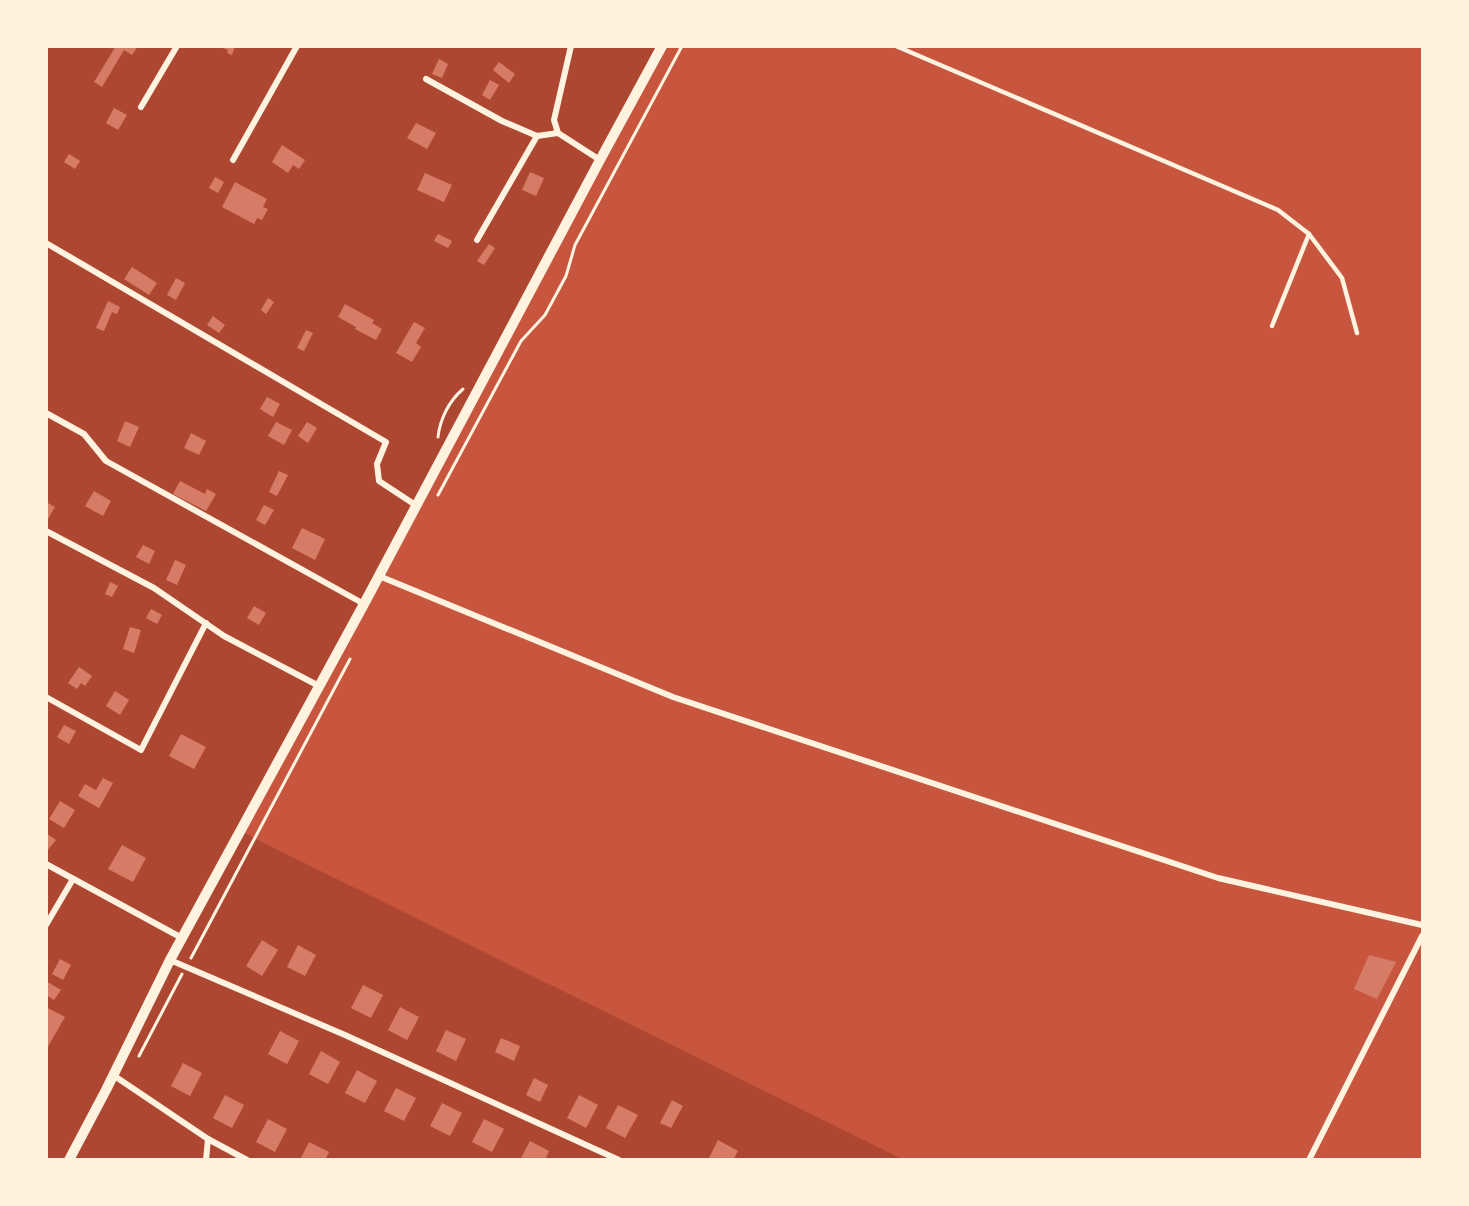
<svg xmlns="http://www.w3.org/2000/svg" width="1469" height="1206" viewBox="0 0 1469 1206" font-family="'DM Sans',sans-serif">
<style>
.green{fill:#ae4732}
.building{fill:#d67c66}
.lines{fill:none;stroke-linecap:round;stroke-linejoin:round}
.path{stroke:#fff3e0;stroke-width:3}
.service{stroke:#fff3e0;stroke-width:4.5}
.minor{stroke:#fff3e0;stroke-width:6}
.tertiary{stroke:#fff3e0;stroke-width:10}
</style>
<rect width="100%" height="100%" fill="#c8553d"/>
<path class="green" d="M 46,47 L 662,47 L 240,831 L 902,1159 L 47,1159 Z"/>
<g class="building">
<path d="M 116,46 L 138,46 L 132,55 L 124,50 L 102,87 L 94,82 Z"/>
<path d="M 218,46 L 235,46 L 232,55 L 227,53 L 228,50 Z"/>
<path d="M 439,59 L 448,64 L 442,78 L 432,74 Z"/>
<path d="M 499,62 L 515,74 L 509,83 L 493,70 Z"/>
<path d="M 490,80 L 499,85 L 490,100 L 482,95 Z"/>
<path d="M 114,108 L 127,115 L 118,130 L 106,123 Z"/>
<path d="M 416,123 L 436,133 L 427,149 L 407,138 Z"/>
<path d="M 282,145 L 305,160 L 299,169 L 293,165 L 288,173 L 272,162 Z"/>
<path d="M 69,154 L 80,161 L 75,169 L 64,162 Z"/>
<path d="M 530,172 L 544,178 L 536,196 L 522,190 Z"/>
<path d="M 425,173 L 452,185 L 444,202 L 417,190 Z"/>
<path d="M 215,177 L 224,182 L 218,193 L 209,188 Z"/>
<path d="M 235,182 L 267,199 L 263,207 L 268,209 L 262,220 L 257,218 L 254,224 L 222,207 Z"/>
<path d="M 438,234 L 452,241 L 448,248 L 434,241 Z"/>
<path d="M 489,244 L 495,248 L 484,265 L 477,261 Z"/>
<path d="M 132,267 L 157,283 L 149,295 L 124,279 Z"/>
<path d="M 176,278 L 185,283 L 176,300 L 167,295 Z"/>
<path d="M 268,298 L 274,302 L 266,314 L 261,310 Z"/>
<path d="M 108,301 L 120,307 L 117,314 L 112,312 L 104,331 L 96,328 Z"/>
<path d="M 345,304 L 374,320 L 372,323 L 382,329 L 376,340 L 355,329 L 356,327 L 338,317 Z"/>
<path d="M 213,316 L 225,325 L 219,333 L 207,325 Z"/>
<path d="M 414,322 L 425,328 L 416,343 L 421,347 L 412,362 L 396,353 Z"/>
<path d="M 306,330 L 313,333 L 304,351 L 297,348 Z"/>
<path d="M 267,397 L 280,404 L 273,417 L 260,409 Z"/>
<path d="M 125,421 L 139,427 L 130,447 L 117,441 Z"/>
<path d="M 276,422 L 292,430 L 284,445 L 268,436 Z"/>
<path d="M 307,422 L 317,428 L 308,443 L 298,436 Z"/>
<path d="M 191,433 L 206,441 L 199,455 L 184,448 Z"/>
<path d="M 279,471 L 288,475 L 277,496 L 269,492 Z"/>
<path d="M 180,481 L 205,494 L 207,489 L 216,494 L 206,511 L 173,494 Z"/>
<path d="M 94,491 L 111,501 L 103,516 L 85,506 Z"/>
<path d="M 46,502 L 55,507 L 48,519 L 46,518 Z"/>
<path d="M 264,505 L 274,510 L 265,525 L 256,520 Z"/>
<path d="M 302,528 L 325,539 L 315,560 L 292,548 Z"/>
<path d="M 143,545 L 155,551 L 149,564 L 136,557 Z"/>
<path d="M 175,560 L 186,565 L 177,585 L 166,580 Z"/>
<path d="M 110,582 L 118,586 L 112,597 L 105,594 Z"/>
<path d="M 254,606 L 266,613 L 259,625 L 247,618 Z"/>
<path d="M 151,609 L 162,615 L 157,624 L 146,618 Z"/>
<path d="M 130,627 L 141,630 L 134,653 L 123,649 Z"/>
<path d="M 79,667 L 92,676 L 85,686 L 81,683 L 77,689 L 68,683 Z"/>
<path d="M 115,691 L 129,700 L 120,715 L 106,706 Z"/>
<path d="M 64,725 L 76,731 L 69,744 L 57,737 Z"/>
<path d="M 181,734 L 206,747 L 194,769 L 169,756 Z"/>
<path d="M 103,778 L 113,783 L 99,808 L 78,796 L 85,784 L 96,790 Z"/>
<path d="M 60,801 L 75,810 L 64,828 L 49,819 Z"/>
<path d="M 46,833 L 56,840 L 46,852 Z"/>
<path d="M 122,845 L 146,858 L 133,882 L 108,869 Z"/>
<path d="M 262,940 L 278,950 L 262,976 L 246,966 Z"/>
<path d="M 298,945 L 316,955 L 305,976 L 287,967 Z"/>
<path d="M 1369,955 L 1396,962 L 1377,999 L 1354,989 Z"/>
<path d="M 60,959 L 71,965 L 63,980 L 52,974 Z"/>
<path d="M 46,981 L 61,990 L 54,1000 L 46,995 Z"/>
<path d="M 363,985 L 383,995 L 371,1018 L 351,1008 Z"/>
<path d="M 46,1007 L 65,1017 L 46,1050 Z"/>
<path d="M 400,1007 L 419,1017 L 407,1040 L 388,1030 Z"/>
<path d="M 446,1030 L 466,1039 L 456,1061 L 436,1051 Z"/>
<path d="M 280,1031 L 299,1041 L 287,1064 L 268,1054 Z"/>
<path d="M 501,1038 L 520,1046 L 514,1061 L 495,1052 Z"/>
<path d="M 321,1051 L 340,1062 L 328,1084 L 309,1074 Z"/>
<path d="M 183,1063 L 202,1073 L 190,1096 L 171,1086 Z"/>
<path d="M 357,1070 L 377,1081 L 365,1103 L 345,1093 Z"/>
<path d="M 534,1078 L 548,1085 L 540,1102 L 526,1095 Z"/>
<path d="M 396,1088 L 416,1098 L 404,1121 L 384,1111 Z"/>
<path d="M 225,1095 L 244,1105 L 232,1128 L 213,1118 Z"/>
<path d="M 579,1095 L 598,1105 L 586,1128 L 567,1118 Z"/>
<path d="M 672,1100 L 683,1106 L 671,1128 L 660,1123 Z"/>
<path d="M 442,1103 L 462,1113 L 450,1136 L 430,1126 Z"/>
<path d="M 618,1105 L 638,1115 L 625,1138 L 606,1128 Z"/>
<path d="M 268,1119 L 287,1129 L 275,1152 L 256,1142 Z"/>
<path d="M 484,1119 L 504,1129 L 492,1152 L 472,1142 Z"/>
<path d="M 718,1140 L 738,1151 L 733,1160 L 708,1160 Z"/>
<path d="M 530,1141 L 549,1151 L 545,1160 L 520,1160 Z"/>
<path d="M 309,1142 L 329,1152 L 325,1160 L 300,1160 Z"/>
</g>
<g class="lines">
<g class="path">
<path d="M 438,437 C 440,419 449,401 463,389"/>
<path d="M 438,495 L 521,341 L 545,315 L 566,276 L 575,245 L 682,46"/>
<path d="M 191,958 L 350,659"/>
<path d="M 139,1056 L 182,974"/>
</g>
<g class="service">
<path d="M 896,46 L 1278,210 L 1309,234 L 1272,326"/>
<path d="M 1309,234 L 1342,278 L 1357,333"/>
</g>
<g class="minor">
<path d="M 571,46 L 554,120 L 558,133 L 600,160"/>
<path d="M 426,79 L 502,121 L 537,136 L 558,133"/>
<path d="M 141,107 L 177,46"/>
<path d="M 233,160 L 297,46"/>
<path d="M 477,240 L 537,136"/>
<path d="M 46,243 L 386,442 L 377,464 L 379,481 L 417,506"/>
<path d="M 46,413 L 84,434 L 106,461 L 364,604"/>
<path d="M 46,531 L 154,588 L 224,636 L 319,686"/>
<path d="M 379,576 L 673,697 L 1218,878 L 1422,925"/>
<path d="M 46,697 L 141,750 L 206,623"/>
<path d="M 46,864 L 182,938"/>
<path d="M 46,925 L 73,879"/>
<path d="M 170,960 L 345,1035 L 619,1160"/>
<path d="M 113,1075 L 208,1139 L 247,1160"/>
<path d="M 206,1160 L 208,1139"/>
<path d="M 1309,1160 L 1422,936"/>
</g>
<path class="tertiary" d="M 69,1160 L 106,1090 L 170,960 L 364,604 L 600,160 L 662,46"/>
</g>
<rect width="1469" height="1206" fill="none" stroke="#fff3e0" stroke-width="96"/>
</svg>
